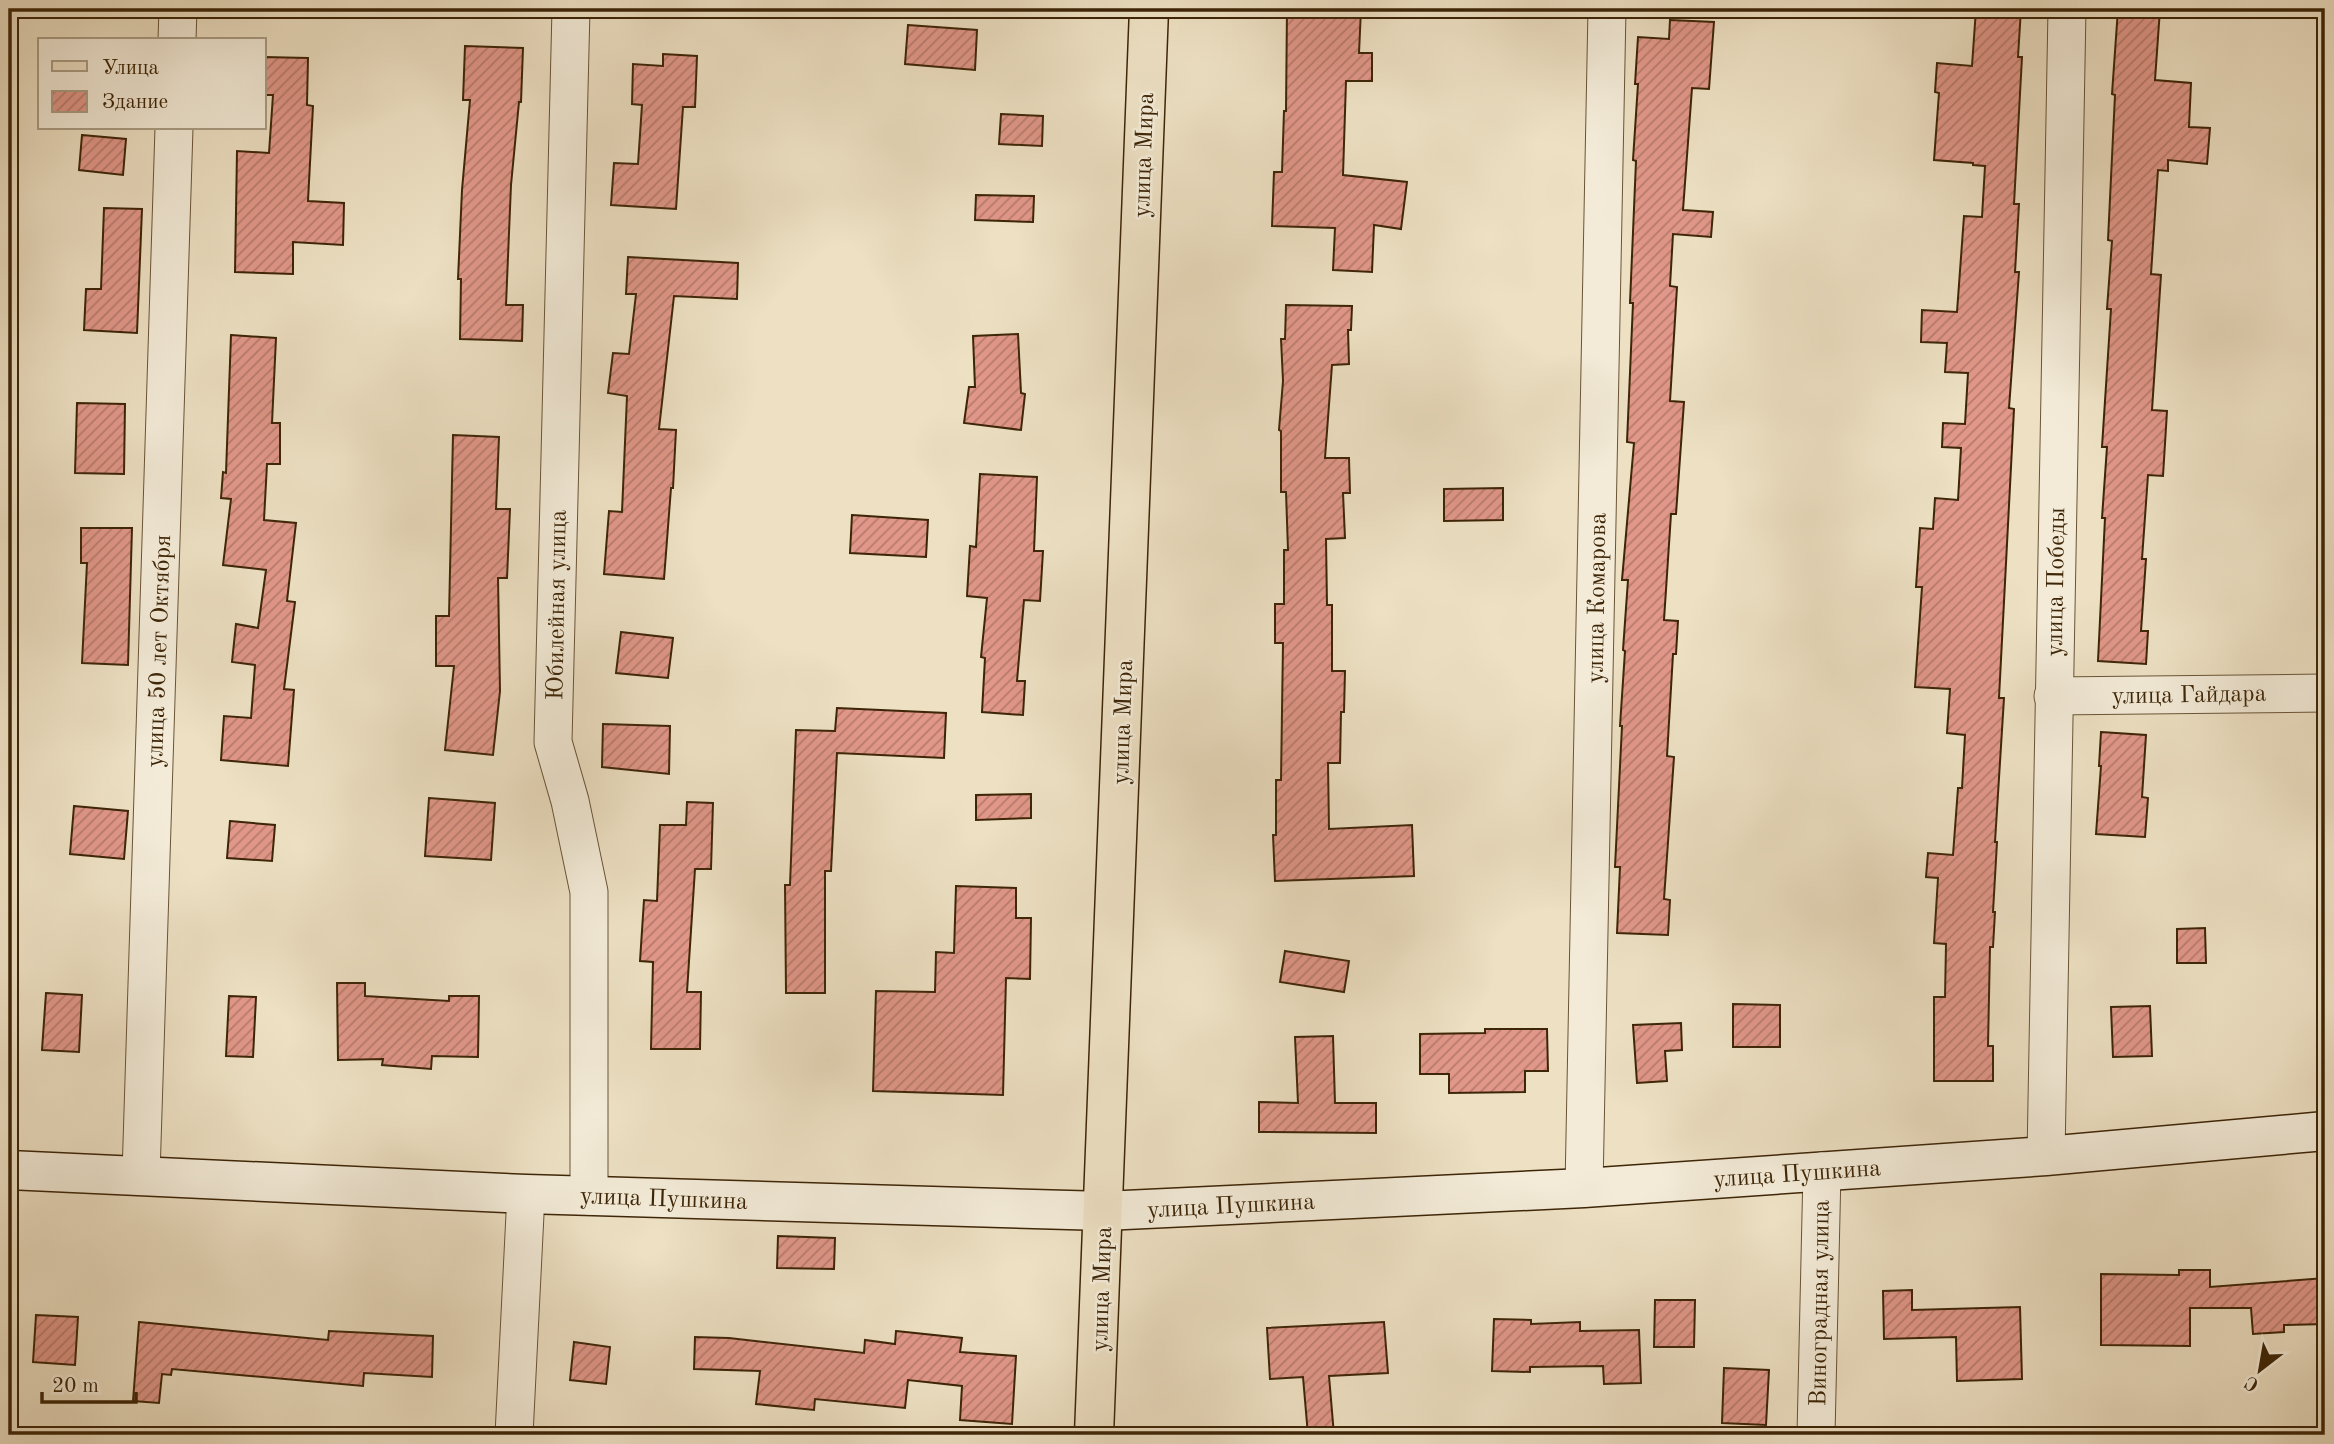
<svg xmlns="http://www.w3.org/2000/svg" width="2334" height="1444" viewBox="0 0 2334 1444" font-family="'Old Standard TT',serif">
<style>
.building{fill:url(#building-hatch);stroke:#3d2507;stroke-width:2}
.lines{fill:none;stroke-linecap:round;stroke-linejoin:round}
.street-casing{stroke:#695436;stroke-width:39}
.secondary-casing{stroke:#3d2507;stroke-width:41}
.primary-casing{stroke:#3d2507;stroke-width:41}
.street{stroke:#f3ebd8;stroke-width:37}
.secondary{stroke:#f3ebd8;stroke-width:38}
.primary{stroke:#ede0c3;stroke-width:38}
.labels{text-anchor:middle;stroke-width:5;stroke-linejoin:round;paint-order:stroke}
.street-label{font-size:24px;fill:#3d2507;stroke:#f3ebd8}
</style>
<defs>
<pattern id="building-hatch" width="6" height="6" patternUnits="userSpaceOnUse" patternTransform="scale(1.75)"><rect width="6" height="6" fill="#e19789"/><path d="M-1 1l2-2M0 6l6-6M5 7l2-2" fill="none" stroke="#b87b6e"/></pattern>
</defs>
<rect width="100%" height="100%" fill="#ede0c3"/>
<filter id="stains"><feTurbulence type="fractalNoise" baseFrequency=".00286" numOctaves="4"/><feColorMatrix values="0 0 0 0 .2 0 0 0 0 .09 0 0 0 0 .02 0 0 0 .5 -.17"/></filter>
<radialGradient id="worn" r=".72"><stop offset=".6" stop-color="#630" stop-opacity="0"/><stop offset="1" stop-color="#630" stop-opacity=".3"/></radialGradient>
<g class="building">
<path d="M 1287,9 L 1361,9 L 1359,53 L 1372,53 L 1372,81 L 1346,81 L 1343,175 L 1407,182 L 1401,229 L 1374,225 L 1372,272 L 1333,270 L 1335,228 L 1272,226 L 1274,172 L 1282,172 L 1284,111 L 1286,111 Z"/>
<path d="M 1976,9 L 2021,9 L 2018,57 L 2022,57 L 2014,204 L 2019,204 L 2015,272 L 2019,272 L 2009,408 L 2014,409 L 1999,698 L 2004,698 L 1995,842 L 1997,842 L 1993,912 L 1995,912 L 1993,947 L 1990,947 L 1988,1046 L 1993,1046 L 1993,1081 L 1934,1081 L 1934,997 L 1945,997 L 1946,944 L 1934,943 L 1938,878 L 1926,877 L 1928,853 L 1953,855 L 1958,788 L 1962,788 L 1965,735 L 1947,733 L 1950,689 L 1915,687 L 1922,587 L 1916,587 L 1920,528 L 1933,529 L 1935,498 L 1958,500 L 1961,448 L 1942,447 L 1943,423 L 1965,424 L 1968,373 L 1945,372 L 1947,343 L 1921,342 L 1922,310 L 1957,312 L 1964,216 L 1982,217 L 1985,166 L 1973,165 L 1973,163 L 1934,160 L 1939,93 L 1935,92 L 1937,63 L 1972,66 Z"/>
<path d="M 2118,9 L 2160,9 L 2155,80 L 2191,83 L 2189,127 L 2210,128 L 2207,164 L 2168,160 L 2168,171 L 2158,170 L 2151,274 L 2161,275 L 2152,410 L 2167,411 L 2163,476 L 2148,475 L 2142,559 L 2146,559 L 2141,631 L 2148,631 L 2146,664 L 2098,661 L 2105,518 L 2102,518 L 2107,447 L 2102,447 L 2111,309 L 2107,309 L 2112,241 L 2108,240 L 2115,95 L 2112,94 Z"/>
<path d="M 1670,20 L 1714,22 L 1709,89 L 1692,88 L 1683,210 L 1713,212 L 1711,237 L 1673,234 L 1670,286 L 1677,287 L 1670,401 L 1684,402 L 1676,514 L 1671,514 L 1664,620 L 1678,621 L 1676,654 L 1673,654 L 1667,756 L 1674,757 L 1664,899 L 1670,900 L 1668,935 L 1617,933 L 1620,867 L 1615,867 L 1622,726 L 1620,726 L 1625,651 L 1623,650 L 1628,580 L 1622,580 L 1634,443 L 1627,442 L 1633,303 L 1630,303 L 1636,161 L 1633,160 L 1638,84 L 1635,84 L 1638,37 L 1669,39 Z"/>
<path d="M 908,25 L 977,30 L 975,70 L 905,64 Z"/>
<path d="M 465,46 L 523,48 L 521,102 L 519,102 L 511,185 L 506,305 L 523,305 L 522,341 L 460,339 L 461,279 L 458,279 L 462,190 L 470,100 L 463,100 Z"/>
<path d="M 663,54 L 697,56 L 695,107 L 683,107 L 676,209 L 611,205 L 614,163 L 638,164 L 642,105 L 632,104 L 633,64 L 663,66 Z"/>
<path d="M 264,57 L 308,58 L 307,105 L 313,106 L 308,201 L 344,203 L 343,245 L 293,242 L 293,274 L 235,272 L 237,151 L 269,153 L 273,95 L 264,95 Z"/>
<path d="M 1001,114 L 1043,116 L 1042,146 L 999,144 Z"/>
<path d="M 82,135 L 126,139 L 123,175 L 79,170 Z"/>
<path d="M 976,195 L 1034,196 L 1033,222 L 975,220 Z"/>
<path d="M 104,208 L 142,209 L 137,333 L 84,330 L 86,289 L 101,289 Z"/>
<path d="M 628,257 L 738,263 L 737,299 L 674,296 L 659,429 L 676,430 L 673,488 L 671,488 L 664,579 L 604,574 L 609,511 L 622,512 L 627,396 L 608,393 L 613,353 L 629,354 L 636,294 L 626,294 Z"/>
<path d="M 1286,305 L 1352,306 L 1351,330 L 1348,330 L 1349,364 L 1332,365 L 1325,458 L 1349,458 L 1350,493 L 1343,493 L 1345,538 L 1326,539 L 1327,605 L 1332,605 L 1332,671 L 1345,671 L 1344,712 L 1341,712 L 1340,763 L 1328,763 L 1329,829 L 1412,825 L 1414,876 L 1275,881 L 1273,835 L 1276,835 L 1276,780 L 1281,780 L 1283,643 L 1275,643 L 1275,604 L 1284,604 L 1284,550 L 1288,550 L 1286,492 L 1281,492 L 1281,431 L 1279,430 L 1283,381 L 1281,339 L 1285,339 Z"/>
<path d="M 1018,334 L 1021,393 L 1025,394 L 1021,430 L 964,423 L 969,387 L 975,387 L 973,336 Z"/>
<path d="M 231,335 L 276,338 L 272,423 L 280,423 L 280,464 L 267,464 L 264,520 L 296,523 L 287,601 L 295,602 L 284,689 L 294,690 L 288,766 L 221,760 L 224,716 L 251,718 L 255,665 L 232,662 L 236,624 L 258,628 L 266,570 L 223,565 L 231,499 L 221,498 L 223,472 L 226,473 Z"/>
<path d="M 77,403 L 125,404 L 124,474 L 75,473 Z"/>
<path d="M 453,435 L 499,437 L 496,509 L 510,509 L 507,578 L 498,578 L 500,691 L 493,755 L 445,750 L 454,666 L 436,666 L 436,616 L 449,616 Z"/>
<path d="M 980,474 L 1037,477 L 1034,551 L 1043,551 L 1040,601 L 1024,600 L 1017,681 L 1025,681 L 1023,715 L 982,712 L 985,658 L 981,657 L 987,598 L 967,596 L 970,546 L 976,547 Z"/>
<path d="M 1503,488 L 1503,520 L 1444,521 L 1444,489 Z"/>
<path d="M 852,515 L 928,520 L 926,557 L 850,553 Z"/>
<path d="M 81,528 L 132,528 L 128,665 L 82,663 L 87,563 L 81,563 Z"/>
<path d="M 621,632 L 673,638 L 668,678 L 616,673 Z"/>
<path d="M 837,708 L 946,713 L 944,758 L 837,753 L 831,871 L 825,871 L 825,993 L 786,993 L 785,885 L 790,885 L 796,730 L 835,731 Z"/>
<path d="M 603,724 L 670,726 L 669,774 L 602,767 Z"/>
<path d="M 2101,732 L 2146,735 L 2142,797 L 2148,798 L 2145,837 L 2096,834 L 2101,766 L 2099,766 Z"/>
<path d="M 1031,794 L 1031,818 L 976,820 L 976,795 Z"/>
<path d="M 429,798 L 495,803 L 491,860 L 425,856 Z"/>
<path d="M 687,802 L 713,803 L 711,869 L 695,869 L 687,992 L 701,992 L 700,1049 L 651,1049 L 653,962 L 640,961 L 644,900 L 657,901 L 660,825 L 686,825 Z"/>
<path d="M 74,806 L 128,811 L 124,859 L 70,854 Z"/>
<path d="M 230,821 L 275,825 L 272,861 L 227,858 Z"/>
<path d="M 956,886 L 1016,888 L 1016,918 L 1031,918 L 1030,979 L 1006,978 L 1003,1095 L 873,1091 L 876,991 L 935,992 L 936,952 L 954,953 Z"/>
<path d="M 2205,928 L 2206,963 L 2177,963 L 2177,929 Z"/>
<path d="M 1285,951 L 1349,961 L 1344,992 L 1280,982 Z"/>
<path d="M 337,983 L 365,983 L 365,996 L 449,1001 L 449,996 L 479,996 L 478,1057 L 432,1056 L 431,1069 L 382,1065 L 383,1059 L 338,1060 Z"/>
<path d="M 46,993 L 82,995 L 79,1052 L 42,1050 Z"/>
<path d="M 229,996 L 256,997 L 253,1057 L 226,1056 Z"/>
<path d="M 1733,1004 L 1780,1005 L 1780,1047 L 1733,1047 Z"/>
<path d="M 2150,1006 L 2152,1056 L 2113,1057 L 2111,1007 Z"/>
<path d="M 1681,1023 L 1682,1050 L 1665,1051 L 1667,1081 L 1637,1083 L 1633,1025 Z"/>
<path d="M 1485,1029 L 1547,1029 L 1548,1071 L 1525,1071 L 1525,1092 L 1449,1093 L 1449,1074 L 1420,1074 L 1420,1034 L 1485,1033 Z"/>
<path d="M 1333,1036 L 1335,1103 L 1376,1103 L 1376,1133 L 1259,1132 L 1259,1102 L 1298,1103 L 1295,1037 Z"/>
<path d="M 778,1236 L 835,1238 L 834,1269 L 777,1268 Z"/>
<path d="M 2179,1270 L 2210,1270 L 2210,1287 L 2325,1278 L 2325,1324 L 2284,1325 L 2284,1332 L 2253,1334 L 2251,1308 L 2190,1308 L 2190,1346 L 2101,1345 L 2101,1274 L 2179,1275 Z"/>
<path d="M 1912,1290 L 1912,1310 L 2020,1307 L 2022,1379 L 1957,1381 L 1956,1337 L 1884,1339 L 1883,1291 Z"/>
<path d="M 1655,1300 L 1695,1300 L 1694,1347 L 1654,1347 Z"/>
<path d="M 36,1315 L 78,1317 L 75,1365 L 33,1362 Z"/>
<path d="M 1494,1319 L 1531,1320 L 1531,1324 L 1580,1322 L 1580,1331 L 1639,1330 L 1641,1383 L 1604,1384 L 1603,1366 L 1530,1367 L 1530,1372 L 1492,1371 Z"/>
<path d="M 139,1322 L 328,1340 L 329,1331 L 433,1336 L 432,1377 L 364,1373 L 363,1386 L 172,1369 L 171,1375 L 162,1374 L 159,1403 L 133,1401 Z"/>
<path d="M 1384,1322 L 1388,1373 L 1329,1376 L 1334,1435 L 1308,1435 L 1303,1377 L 1270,1379 L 1267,1328 Z"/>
<path d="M 896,1331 L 962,1338 L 960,1352 L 1016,1356 L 1012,1424 L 960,1420 L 962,1386 L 908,1380 L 905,1408 L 815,1399 L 814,1410 L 756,1404 L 760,1371 L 694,1369 L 695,1337 L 729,1338 L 864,1353 L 865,1340 L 895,1344 Z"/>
<path d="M 574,1342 L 610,1347 L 606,1384 L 570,1380 Z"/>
<path d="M 1724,1368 L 1769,1370 L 1766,1425 L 1722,1423 Z"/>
</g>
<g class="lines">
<g class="street-casing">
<g id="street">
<path d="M 571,9 L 553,742 L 570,801 L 589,892 L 589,1196"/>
<path d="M 177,40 L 178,9"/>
<path d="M 2053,696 L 2325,693"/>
<path d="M 2046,1156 L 2067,9"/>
<path d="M 141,1175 L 174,128"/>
<path d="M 1584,1188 L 1607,9"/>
<path d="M 514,1435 L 526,1194"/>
<path d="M 1816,1435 L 1822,1171"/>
</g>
</g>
<g class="secondary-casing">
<path id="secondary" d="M 9,1170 L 526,1194 L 1104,1211 L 1584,1188 L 2046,1156 L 2325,1131"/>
</g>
<g class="primary-casing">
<path id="primary" d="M 1094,1435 L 1149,9"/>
</g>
<use href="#street" class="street"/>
<use href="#secondary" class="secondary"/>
<use href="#primary" class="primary"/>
</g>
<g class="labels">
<g class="street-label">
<text transform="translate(1143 155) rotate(-88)" y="8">улица Мира</text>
<text transform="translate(2055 582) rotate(-89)" y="8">улица Победы</text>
<text transform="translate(1596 598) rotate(-89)" y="8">улица Комарова</text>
<text transform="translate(556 605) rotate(-89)" y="8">Юбилейная улица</text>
<text transform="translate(158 651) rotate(-88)" y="8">улица 50 лет Октября</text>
<text transform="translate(2189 694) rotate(-1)" y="8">улица Гайдара</text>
<text transform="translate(1122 722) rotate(-88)" y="8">улица Мира</text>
<text transform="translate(1797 1173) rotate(-4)" y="8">улица Пушкина</text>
<text transform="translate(664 1198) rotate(2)" y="8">улица Пушкина</text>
<text transform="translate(1231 1205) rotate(-3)" y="8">улица Пушкина</text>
<text transform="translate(1101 1289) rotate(-88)" y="8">улица Мира</text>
<text transform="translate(1819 1303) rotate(-89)" y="8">Виноградная улица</text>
</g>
</g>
<rect width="2334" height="1444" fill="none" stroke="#ede0c3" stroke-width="35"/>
<rect x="10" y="10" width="2313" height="1423" fill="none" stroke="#3d2507" stroke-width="3.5"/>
<rect x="18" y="18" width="2299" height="1409" fill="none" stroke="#3d2507" stroke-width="2"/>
<rect x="38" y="38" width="228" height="91" fill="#f3ebd8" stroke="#aa9c84" stroke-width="2"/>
<rect x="52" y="61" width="35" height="10" fill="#ede0c3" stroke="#aa9c84" stroke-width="2"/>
<text x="102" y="74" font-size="21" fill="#3d2507">Улица</text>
<rect x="52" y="91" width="35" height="21" fill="url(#building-hatch)" stroke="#aa9c84" stroke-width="2"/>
<text x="102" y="108" font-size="21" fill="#3d2507">Здание</text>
<g transform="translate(2260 1370) rotate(211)" stroke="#f3ebd8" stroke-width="5" paint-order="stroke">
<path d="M0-5L12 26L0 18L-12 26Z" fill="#3d2507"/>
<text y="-10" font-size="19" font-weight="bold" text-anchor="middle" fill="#3d2507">С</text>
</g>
<path d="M42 1392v10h94v-10" fill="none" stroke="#3d2507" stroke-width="3.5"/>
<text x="52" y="1392" font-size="21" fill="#3d2507" stroke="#f3ebd8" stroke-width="5" paint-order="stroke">20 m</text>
<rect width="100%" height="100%" filter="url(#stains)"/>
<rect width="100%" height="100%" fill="url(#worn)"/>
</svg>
